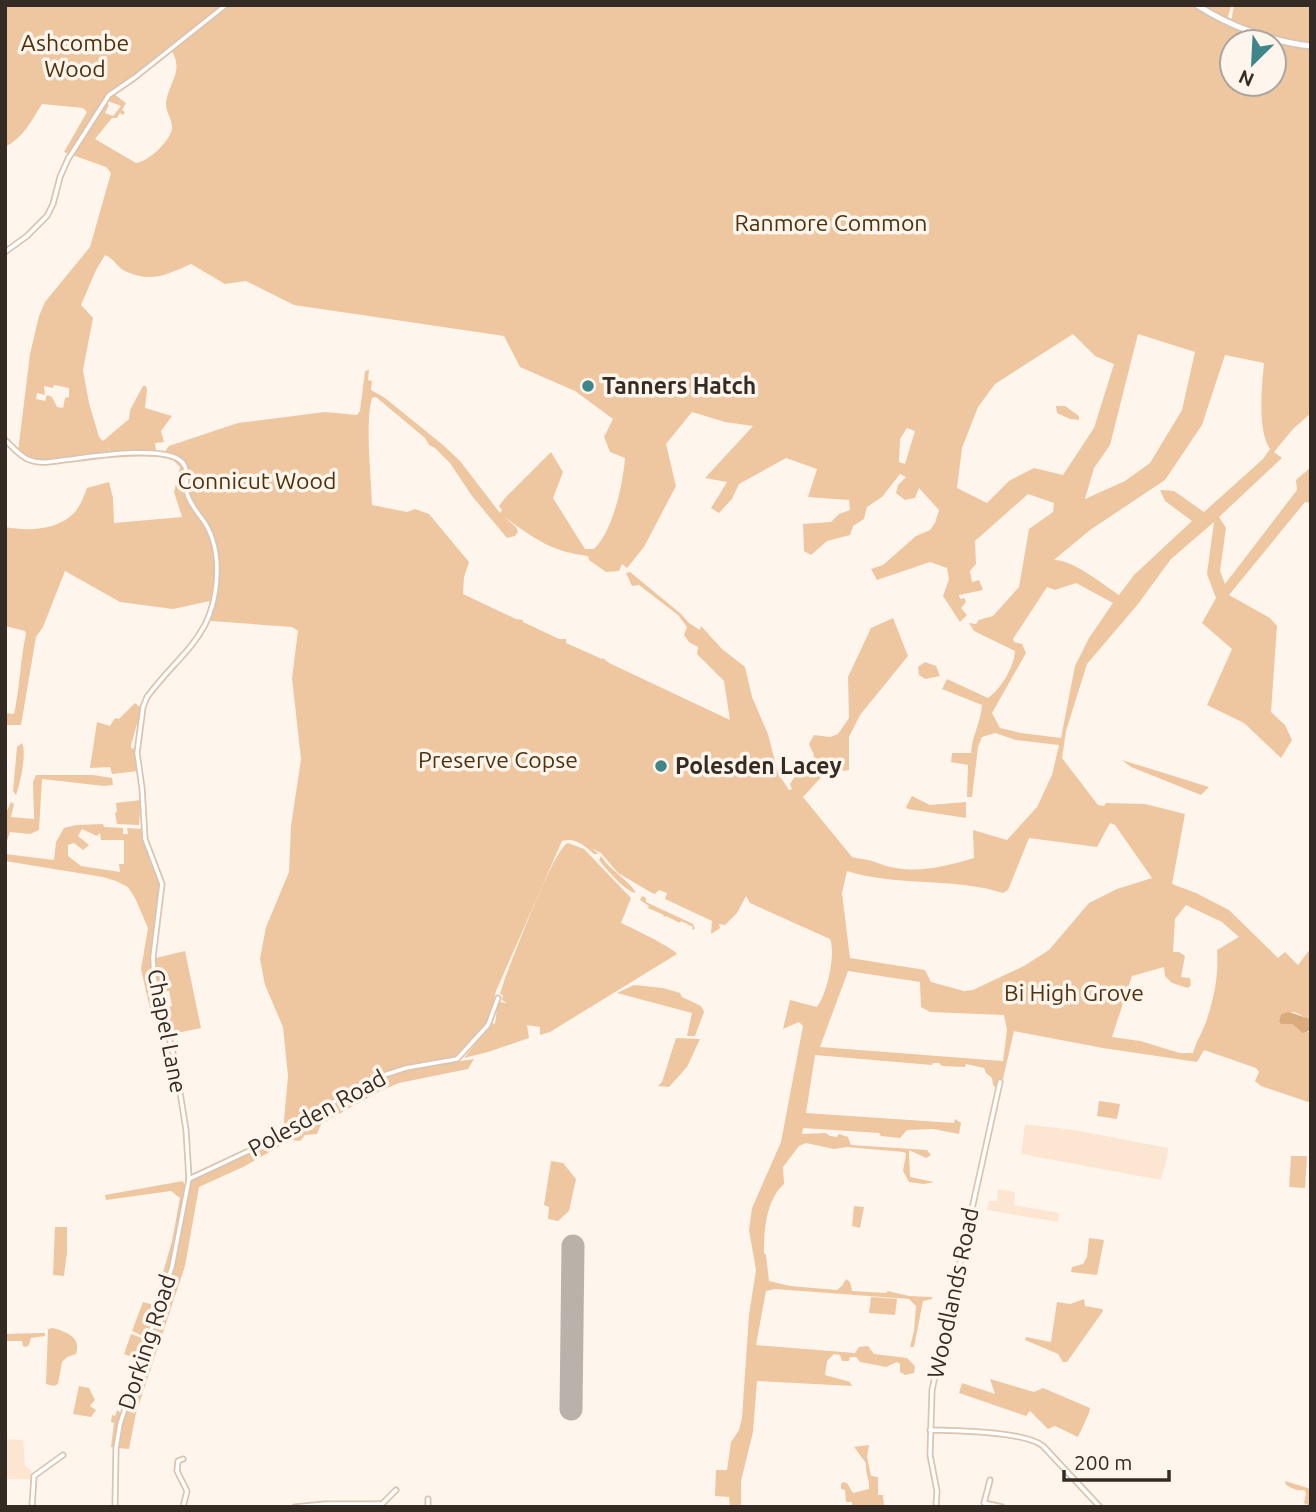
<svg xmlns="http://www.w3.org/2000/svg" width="1316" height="1512" viewBox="0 0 1316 1512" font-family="Ubuntu,sans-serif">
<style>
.built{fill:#fde6d1}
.green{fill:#eec6a0;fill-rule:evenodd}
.water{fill:#daab7b}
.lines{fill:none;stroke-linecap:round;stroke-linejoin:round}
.runway{stroke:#bab2aa;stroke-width:23}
.street-casing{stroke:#dbc5b0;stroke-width:7}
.secondary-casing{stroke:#dbc5b0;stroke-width:9}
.street{stroke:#fff;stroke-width:3.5}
.secondary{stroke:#fff;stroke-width:5}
.poi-dot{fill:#3e868a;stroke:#fef5ed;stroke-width:2.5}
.labels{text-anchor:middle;stroke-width:7;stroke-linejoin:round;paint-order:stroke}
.park-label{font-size:23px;fill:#51310b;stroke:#fef5ed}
.poi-label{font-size:23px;font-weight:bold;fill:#342c24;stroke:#fef5ed;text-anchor:start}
.street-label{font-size:23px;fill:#342c24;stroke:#fef5ed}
</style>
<rect width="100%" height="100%" fill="#fef5ed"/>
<g class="built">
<path d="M 1025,1124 L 1074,1130 L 1168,1148 L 1167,1159 L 1161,1180 L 1021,1154 Z"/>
<path d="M 998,1189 L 1015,1192 L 1014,1205 L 1059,1213 L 1058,1222 L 987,1210 L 989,1201 L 997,1201 Z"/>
<path d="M 5,1439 L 23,1440 L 25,1465 L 32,1472 L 30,1479 L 5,1479 Z"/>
</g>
<g class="green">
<path d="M 5,5 L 1193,5 C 1227,29 1270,42 1311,49 L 1311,413 L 1293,429 L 1274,452 L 1282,458 L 1219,517 L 1226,528 L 1220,571 L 1225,584 L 1297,490 L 1296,480 L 1311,467 L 1311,503 L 1305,502 L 1229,595 L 1270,618 L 1277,626 L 1271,712 L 1285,725 L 1292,740 L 1281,758 L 1244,723 L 1207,705 L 1232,649 L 1202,623 L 1216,598 L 1207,574 L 1214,522 L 1171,559 L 1138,604 L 1087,664 L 1066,731 L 1062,758 L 1098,805 L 1104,806 L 1106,803 L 1145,804 L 1185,814 L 1172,884 L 1196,893 L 1229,910 L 1278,958 L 1285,952 L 1298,965 L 1311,948 L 1311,1020 L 1294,1012 L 1281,1014 L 1279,1021 L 1285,1024 L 1292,1024 L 1298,1029 L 1308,1032 L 1311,1030 L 1311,1103 L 1261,1086 L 1255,1081 L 1259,1072 L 1256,1068 L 1204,1050 L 1197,1062 L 1103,1048 L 1014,1031 L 1003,1079 L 999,1079 L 996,1088 L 993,1085 L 992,1078 L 986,1073 L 984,1068 L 966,1064 L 965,1067 L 942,1066 L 939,1063 L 933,1063 L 932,1065 L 815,1055 L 806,1113 L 954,1123 L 955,1119 L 961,1123 L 959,1134 L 933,1129 L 907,1130 L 900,1138 L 881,1136 L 879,1133 L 803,1128 L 802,1134 L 826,1133 L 830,1136 L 837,1137 L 839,1134 L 848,1137 L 851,1145 L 927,1150 L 931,1155 L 926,1158 L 909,1150 L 910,1177 L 934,1182 L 924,1184 L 909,1182 L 903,1171 L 906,1154 L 904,1152 L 847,1147 L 834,1149 L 806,1143 L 799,1146 L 783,1167 L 784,1184 C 766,1200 764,1230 764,1253 L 766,1255 L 769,1281 L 790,1286 L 837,1290 L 842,1286 L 846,1279 L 850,1282 L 852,1291 L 886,1293 L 888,1291 L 909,1296 L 932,1297 L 932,1299 L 923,1301 L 914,1347 L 910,1347 L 914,1331 L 916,1306 L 909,1299 L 775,1289 L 766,1291 L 756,1345 L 855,1353 L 859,1347 L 868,1346 L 874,1354 L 907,1358 L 915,1366 L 914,1373 L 905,1375 L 900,1372 L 900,1364 L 897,1362 L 886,1367 L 860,1362 L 856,1357 L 850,1357 L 849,1361 L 842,1361 L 840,1355 L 834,1354 L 827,1361 L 825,1375 L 850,1382 L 852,1386 L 757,1381 L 753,1432 L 741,1481 L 741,1507 L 730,1507 L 729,1497 L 715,1496 L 716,1470 L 727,1470 L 731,1442 L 739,1430 L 742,1418 L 749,1315 L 756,1270 L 749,1230 L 752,1208 L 781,1142 L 803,1026 L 799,1022 L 783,1029 L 790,1000 L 817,1007 C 827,994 836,954 830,939 L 750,903 L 746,896 L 737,913 L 725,925 L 719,924 L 720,928 L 711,934 L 712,921 L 665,899 L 667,893 L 659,890 L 655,894 L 652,893 L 618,873 L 601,853 L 591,848 L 599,854 L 594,854 C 585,846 575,837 562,841 L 496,991 L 489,1022 L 457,1057 L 410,1065 L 377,1075 L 283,1131 L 288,1076 L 283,1027 L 265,985 L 260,959 L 266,927 L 289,872 L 291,826 L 301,759 L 292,678 L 298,631 L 292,627 L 211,621 L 207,618 L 210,601 L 173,609 L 120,602 L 65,571 L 43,627 L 36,637 L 21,725 L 5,725 L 5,713 L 14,714 C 20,687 20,661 26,634 L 25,631 L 5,626 L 5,527 C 28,531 56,531 74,513 C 80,507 84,496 87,488 L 109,482 L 113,498 L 114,523 L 182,517 L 174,492 L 180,467 L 173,460 L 161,457 L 169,446 L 238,423 L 325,412 L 357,415 L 360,411 L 365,371 L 369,370 L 368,380 L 372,381 L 371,390 L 385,398 L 443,445 L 460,461 L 500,513 L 502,510 L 499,506 L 505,498 L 551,452 L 563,472 L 553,498 L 585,549 L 594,549 C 613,531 623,484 625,458 L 610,452 L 604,437 L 613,419 L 575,391 L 520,367 L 504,336 L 294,305 L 246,281 L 225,284 L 191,264 C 168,274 152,283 127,272 C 118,269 115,259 105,255 L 96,270 L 81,305 L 93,318 L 83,370 L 89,403 L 99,437 L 103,441 L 129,419 L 130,410 L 143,386 L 146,386 L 147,390 L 145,408 L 172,416 L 161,431 L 164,442 L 155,443 L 156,450 L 154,452 L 113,454 L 109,451 L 108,444 L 109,455 L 35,461 L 18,452 L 30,354 L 39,316 L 45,302 L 90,247 L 111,173 L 106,167 L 64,152 L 87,112 L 83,108 L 42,104 C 32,120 23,138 5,147 ZM 1232,42 L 1274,42 L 1274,84 L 1232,84 ZM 170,48 C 185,71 170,79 166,102 C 165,112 173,119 172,129 C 170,141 148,162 136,163 L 95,139 L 112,118 L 117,118 L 120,113 L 123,115 L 125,112 L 122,110 L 126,103 L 114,94 L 108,101 L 121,106 L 113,116 L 105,113 L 109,105 L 105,103 L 114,91 L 134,78 ZM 1073,334 L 1095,356 L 1114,364 L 1094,428 L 1063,475 L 1034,468 L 1009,481 L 987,503 L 957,488 L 962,448 L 978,407 L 995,384 ZM 1138,334 L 1195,352 L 1182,410 L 1150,463 L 1125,481 L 1085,499 L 1094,468 L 1110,445 ZM 1225,355 L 1264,363 C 1262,386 1257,430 1270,449 L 1263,459 L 1204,512 L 1174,491 L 1160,490 L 1165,501 L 1192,521 L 1134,575 L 1119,595 C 1102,584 1074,560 1054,560 L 1090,530 L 1165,480 L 1202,425 ZM 54,385 L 69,388 L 69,397 L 65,398 L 63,408 L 57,407 L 52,397 L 47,395 L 45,401 L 36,399 L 37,393 L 45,395 L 44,386 L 53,388 ZM 376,397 L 425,438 L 429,445 L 435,448 L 450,463 L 472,496 L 507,538 L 515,536 L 518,532 L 516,527 L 504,517 C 536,539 549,551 588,556 L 589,560 L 606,572 L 619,571 L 622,564 L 627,568 L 644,547 L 676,486 L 666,444 L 692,412 L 725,422 L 753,426 L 705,478 L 727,482 L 711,508 L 719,513 L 732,499 L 739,484 L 786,458 L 817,469 L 808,497 L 849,500 L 850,510 L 839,514 L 831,522 L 803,524 L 804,551 L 811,555 L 827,541 L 850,535 L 853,526 L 864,519 L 867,507 L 882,497 L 900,474 L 906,477 L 898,485 L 896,493 L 905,500 L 915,498 L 919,488 L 939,510 L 935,523 L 930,530 L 916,536 L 883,565 L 871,569 L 877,580 L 930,562 L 947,568 L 949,579 L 943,596 L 960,622 L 967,615 L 961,608 L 966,602 L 964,598 L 960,599 L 959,595 L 983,590 L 979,580 L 972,582 L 970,571 L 976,564 L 975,541 L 1028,494 L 1054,503 L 1053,512 L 1029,529 L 1019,587 L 993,616 L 979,620 L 976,624 L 969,623 L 974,631 L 1015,651 C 1014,667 1001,689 988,698 L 947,679 L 942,689 L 982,705 C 981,722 972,735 971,753 L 952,753 L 951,762 L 968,765 L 967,797 L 972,797 L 978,747 L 982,737 L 995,733 L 1016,740 L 1059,745 L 1052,775 L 1037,807 L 1007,840 L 973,830 L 974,858 C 940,868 908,876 875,862 C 868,859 859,859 852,857 L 803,797 L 825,773 L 849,770 L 849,737 L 860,715 L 908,656 L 893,618 L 871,628 L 848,677 L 849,718 L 838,734 L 830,737 L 814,735 L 809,744 L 814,755 L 812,763 L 804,763 L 790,784 L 792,789 L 789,790 L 778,773 L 768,734 L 752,697 L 745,667 L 722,649 L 701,626 L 700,630 L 689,623 L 680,613 L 630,572 L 626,573 L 632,586 L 639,585 L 678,615 L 687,627 L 684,635 L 689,642 L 698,647 L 697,654 L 724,681 L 730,720 L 609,663 L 603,658 L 602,659 L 566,643 L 566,639 L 559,639 L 523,622 L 523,620 L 516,619 L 463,594 L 464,577 L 469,562 L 429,514 L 415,509 L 407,512 L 372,505 C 371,476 365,423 372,398 ZM 907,428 L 915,431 L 905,464 L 899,462 L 900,439 ZM 1076,583 L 1113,603 L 1089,638 L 1075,666 L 1061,738 L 1021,733 L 1000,728 L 992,713 L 1026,653 L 1022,644 L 1014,642 L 1013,639 L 1047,587 L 1055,590 ZM 1110,823 L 1115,825 L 1152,878 L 1117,889 L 1089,903 L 1049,950 L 1024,966 L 973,990 L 964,991 L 931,982 L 925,970 L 850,958 L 842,893 L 847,871 C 898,887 952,877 1003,893 L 1008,890 L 1029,838 L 1097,847 ZM 1186,905 L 1222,922 L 1239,937 L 1217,950 C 1219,975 1214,998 1206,1022 C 1202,1033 1196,1042 1193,1053 L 1180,1053 L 1140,1041 L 1112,1037 L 1132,976 L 1164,967 L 1165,976 L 1172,983 L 1188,988 L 1191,985 L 1190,978 L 1181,977 L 1185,956 L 1179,952 L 1173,952 L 1175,919 ZM 848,971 L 920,982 L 921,1007 L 930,1012 L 1004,1015 L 1007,1030 L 1003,1061 L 820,1047 Z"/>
<path d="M 1199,5 L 1311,5 L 1311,46 L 1250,30 L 1231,22 L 1234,6 L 1231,6 L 1227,20 Z"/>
<path d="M 1056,406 L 1065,406 L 1079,416 L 1079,420 L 1070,419 L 1057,413 Z"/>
<path d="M 925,662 L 936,666 L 940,676 L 925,679 L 919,675 L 918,667 Z"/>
<path d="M 135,703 L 141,708 L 140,723 L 137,724 L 131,745 L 131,748 L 136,749 L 138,771 L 112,774 L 110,767 L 90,768 L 97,722 L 110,726 L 115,718 L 119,719 Z"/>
<path d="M 22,743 C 27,753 20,784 16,795 L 13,791 L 17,747 Z"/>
<path d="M 1122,760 L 1209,787 L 1201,795 L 1131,767 Z"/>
<path d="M 36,775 L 93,775 L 112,778 L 113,785 L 104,786 L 42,779 L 39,830 L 30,834 L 10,832 L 5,846 L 5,815 L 11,802 L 14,804 L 11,817 L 34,819 L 33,782 Z"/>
<path d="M 912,796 L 930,805 L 966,802 L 966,818 L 908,809 L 906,807 Z"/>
<path d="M 141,800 L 139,825 L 117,824 L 115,813 L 117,812 L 116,803 Z"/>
<path d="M 103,824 L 104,827 L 123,828 L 123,834 L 128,834 L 127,828 L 142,829 L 143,840 L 160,884 L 152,957 L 152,978 L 162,1017 L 151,1013 L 141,969 L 148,928 L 135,898 L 128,887 L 116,881 L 103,877 L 5,861 L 5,854 L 54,860 L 56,842 L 64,828 L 76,825 ZM 82,829 L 97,836 L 100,833 L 101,840 L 124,840 L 124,864 L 119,864 L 120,872 L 81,866 L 68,856 L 68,845 L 74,843 L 83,850 L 89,845 L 78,836 Z"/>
<path d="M 568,843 L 584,849 L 631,898 L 621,923 C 632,928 672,947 677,954 L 550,1032 L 540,1035 L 540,1027 L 527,1025 L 529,1038 L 488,1052 L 464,1058 L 492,1023 L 495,1024 L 498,1002 L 507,1003 L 502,1000 L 503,995 L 500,994 L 505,978 C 514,957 553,849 568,843 Z"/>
<path d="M 601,856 C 610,871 627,878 636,893 C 626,892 606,869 599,860 Z"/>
<path d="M 642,896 L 646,898 L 646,902 L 693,924 L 695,929 L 692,930 L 693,927 L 681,921 L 680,923 L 666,916 L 663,917 L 664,915 L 648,908 L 649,906 L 640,900 Z"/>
<path d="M 185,951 L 201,1028 L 172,1034 L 164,1008 L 172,1006 L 169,991 L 160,992 L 156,979 L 156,958 Z"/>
<path d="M 634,985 L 663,988 L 680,993 L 682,997 L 701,1006 L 704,1012 L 695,1036 L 687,1036 L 692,1013 L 617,993 Z"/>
<path d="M 676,1038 L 700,1039 L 687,1067 L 669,1087 L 658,1086 L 662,1082 Z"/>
<path d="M 474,1059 L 468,1069 L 399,1083 L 380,1091 L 321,1124 L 317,1134 L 305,1135 L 300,1141 L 291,1140 L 243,1167 L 199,1187 L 185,1266 L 136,1413 L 129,1449 L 118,1448 L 126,1409 L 172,1272 L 181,1237 L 190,1180 L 265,1145 L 374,1080 L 407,1069 Z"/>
<path d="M 1099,1101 L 1120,1104 L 1117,1119 L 1097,1116 Z"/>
<path d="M 1291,1156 L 1307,1156 L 1305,1188 L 1289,1187 Z"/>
<path d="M 551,1161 L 563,1163 L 576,1179 L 569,1211 L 558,1221 L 548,1219 L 549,1207 L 544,1205 Z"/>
<path d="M 183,1181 L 185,1186 L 171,1269 L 140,1363 L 137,1364 L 134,1363 L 134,1358 L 124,1354 L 131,1334 L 142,1338 L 143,1336 L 132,1331 L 143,1302 L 154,1305 L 172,1241 L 180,1198 L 171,1191 L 106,1200 L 105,1195 Z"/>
<path d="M 854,1206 L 864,1207 L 860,1228 L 852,1226 Z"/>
<path d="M 55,1227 L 67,1227 L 67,1252 L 64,1276 L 53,1275 Z"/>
<path d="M 1089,1238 L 1104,1240 L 1097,1275 L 1071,1272 L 1072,1267 L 1083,1264 L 1087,1257 Z"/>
<path d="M 871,1297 L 897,1299 L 895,1315 L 869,1313 Z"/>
<path d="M 1084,1299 L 1085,1306 L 1102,1309 L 1103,1311 L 1067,1362 L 1063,1362 L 1058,1354 L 1025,1340 L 1026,1337 L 1051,1342 L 1057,1302 L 1070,1304 Z"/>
<path d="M 53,1328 C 65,1332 82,1336 76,1354 L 67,1357 L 62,1362 L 58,1384 L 54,1386 L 46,1384 L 48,1329 Z"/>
<path d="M 39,1333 L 45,1333 L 45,1336 L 31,1338 L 29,1345 L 26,1347 L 23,1346 L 22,1341 L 5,1341 L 5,1334 Z"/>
<path d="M 990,1379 L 1034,1392 L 1043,1388 L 1090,1408 L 1089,1413 L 1078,1437 L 1055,1426 L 1048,1429 L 1030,1411 L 1026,1416 L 959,1393 L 962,1383 L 995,1394 Z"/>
<path d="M 79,1386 L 89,1388 L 95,1400 L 90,1406 L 96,1410 L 91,1417 L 73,1414 Z"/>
<path d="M 117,1410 L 121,1413 L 115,1448 L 111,1447 L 114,1423 L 111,1422 L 112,1415 L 115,1416 Z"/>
<path d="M 869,1445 L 867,1457 L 871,1476 L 878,1477 L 878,1495 L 883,1495 L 884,1507 L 852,1507 L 852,1502 L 846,1502 L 845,1490 L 841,1489 L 841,1484 L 843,1482 L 847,1483 L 853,1493 L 869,1489 C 870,1480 865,1473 866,1463 L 854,1447 Z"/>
<path d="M 1285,1481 L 1311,1489 L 1311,1507 L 1304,1503 L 1306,1493 L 1304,1490 C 1297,1491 1293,1489 1286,1485 Z"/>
</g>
<path class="water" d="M 1289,1012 L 1310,1019 L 1311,1030 L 1303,1033 L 1292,1024 L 1281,1024 L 1279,1021 L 1281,1014 Z"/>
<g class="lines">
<path class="runway" d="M 571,1409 L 573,1246"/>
<g class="street-casing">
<g id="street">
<path d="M 5,252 L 27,236 L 47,216 L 53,204 L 60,177 L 68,159 L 109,95 L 134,78 L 226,5"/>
<path d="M 5,440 C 13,447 20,457 30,460 C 42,465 60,460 72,459 C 95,456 167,445 182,462 C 190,470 184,483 187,493 C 189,502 195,509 200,516 C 213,532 217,550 217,570 C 216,637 182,650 147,697 L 143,707 L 137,753 L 142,788 L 145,839 L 162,884 L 153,957 L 154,978 L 175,1061 L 186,1130 L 189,1179"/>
<path d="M 189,1179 L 268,1142 L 372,1079 L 406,1068 L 457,1059 L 488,1025 L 498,998"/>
<path d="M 930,1430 C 956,1431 1024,1431 1043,1446 L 1100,1507"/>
<path d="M 183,1459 L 178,1461 L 177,1471 L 187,1491 L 183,1507"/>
<path d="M 990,1480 L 984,1503 L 1002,1507"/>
<path d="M 382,1504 L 396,1490"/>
<path d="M 32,1507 L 34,1476 L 63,1455"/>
<path d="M 115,1507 L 116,1448 L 120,1424 L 172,1267 L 189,1179"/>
<path d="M 295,1507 L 325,1504 L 382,1504"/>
<path d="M 428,1507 L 428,1499"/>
<path d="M 936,1507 L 937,1491 L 930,1455 L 932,1390 L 1000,1082"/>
</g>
</g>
<g class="secondary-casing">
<path id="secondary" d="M 1197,5 C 1229,26 1272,42 1311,46"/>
</g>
<use href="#street" class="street"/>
<use href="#secondary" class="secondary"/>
</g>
<g class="poi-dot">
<circle cx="588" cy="386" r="7"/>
<circle cx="661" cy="766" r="7"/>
</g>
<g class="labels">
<g class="park-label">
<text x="75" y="51">Ashcombe<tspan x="75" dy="26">Wood</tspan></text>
<text x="831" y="231">Ranmore Common</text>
<text x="257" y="489">Connicut Wood</text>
<text x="498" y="768">Preserve Copse</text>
<text x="1074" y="1001">Bi High Grove</text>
</g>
<g class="poi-label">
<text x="602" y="394">Tanners Hatch</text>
<text x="675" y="774">Polesden Lacey</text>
</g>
<g class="street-label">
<text transform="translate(167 1031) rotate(79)" y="8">Chapel Lane</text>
<text transform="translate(317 1113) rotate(-29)" y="8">Polesden Road</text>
<text transform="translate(953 1293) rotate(-78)" y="8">Woodlands Road</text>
<text transform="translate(147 1342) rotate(-72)" y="8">Dorking Road</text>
</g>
</g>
<rect width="1316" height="1512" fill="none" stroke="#342c24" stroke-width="14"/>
<g transform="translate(1253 63) rotate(204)"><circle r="33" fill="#fef5ed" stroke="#ada59d" stroke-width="2"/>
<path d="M0-5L12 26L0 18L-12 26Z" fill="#3e868a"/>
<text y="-10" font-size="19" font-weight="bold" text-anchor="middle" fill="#342c24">N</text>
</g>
<path d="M1064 1470v10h105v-10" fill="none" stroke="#342c24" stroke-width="3.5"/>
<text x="1074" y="1470" font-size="21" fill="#342c24" stroke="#fef5ed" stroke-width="5" paint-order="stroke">200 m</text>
</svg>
